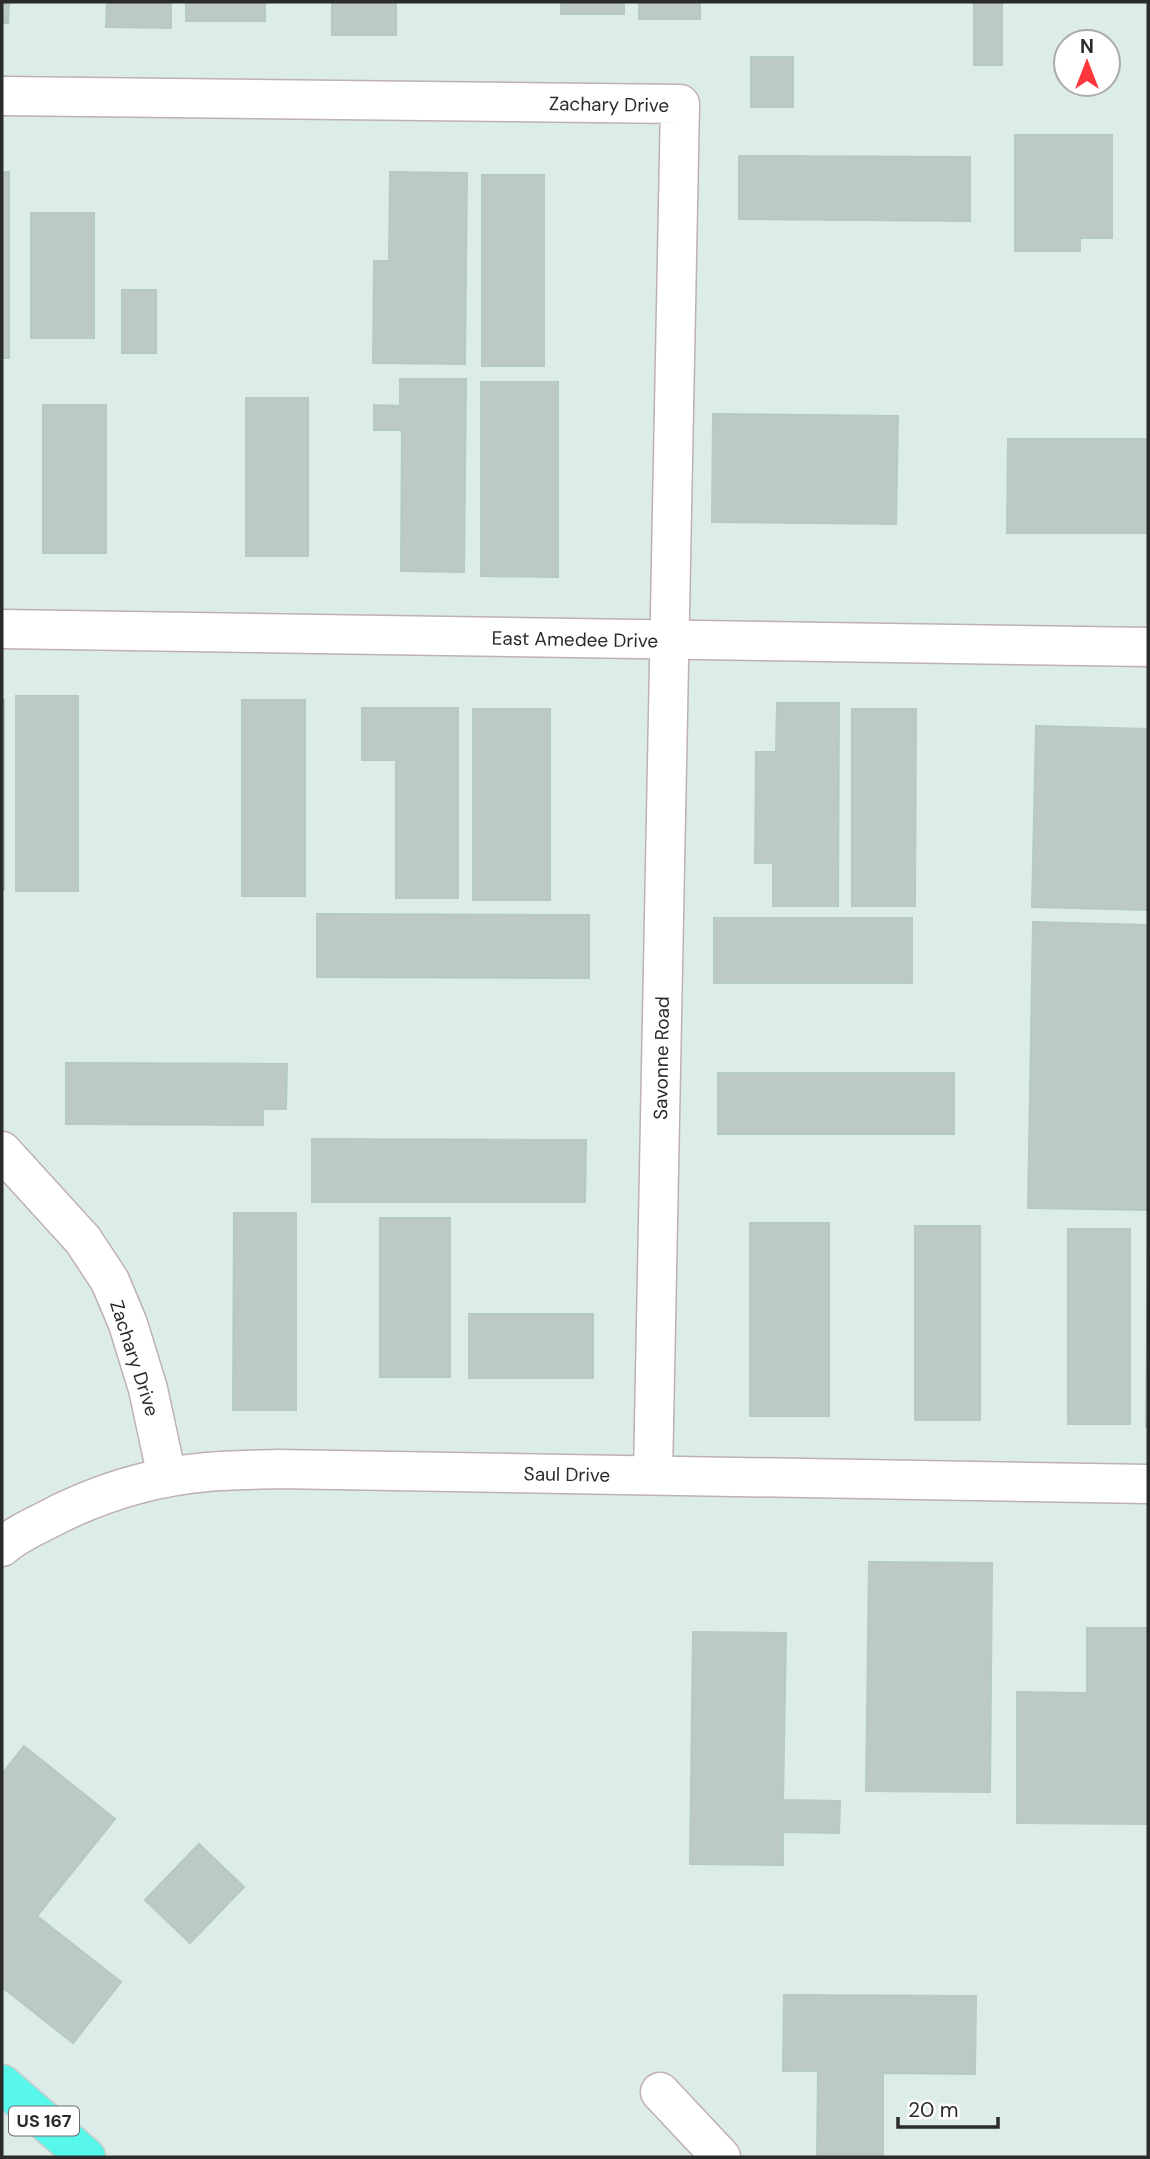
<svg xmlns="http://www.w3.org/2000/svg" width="1150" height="2159" viewBox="0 0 1150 2159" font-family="'DM Sans',sans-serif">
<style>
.building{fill:#bcc9c5;stroke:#b5c9c5;stroke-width:2}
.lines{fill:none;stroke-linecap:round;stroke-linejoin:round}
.street-casing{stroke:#bfb0b1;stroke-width:41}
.primary-casing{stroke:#ccc;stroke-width:41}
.street{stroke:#fff;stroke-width:38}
.primary{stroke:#57f7ec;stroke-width:38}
.labels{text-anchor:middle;stroke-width:6;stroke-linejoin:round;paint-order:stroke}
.shield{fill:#fff;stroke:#6b6b6b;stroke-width:2}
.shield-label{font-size:18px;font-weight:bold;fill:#2b2b2b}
.street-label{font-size:19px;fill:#2b2b2b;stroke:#fff}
</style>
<rect width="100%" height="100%" fill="#dcede9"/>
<g class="building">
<path d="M 2,2 L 9,2 L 8,23 L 2,23 Z"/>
<path d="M 107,2 L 171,2 L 171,28 L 106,27 Z"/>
<rect x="186" y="2" width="79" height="19"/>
<rect x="332" y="2" width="64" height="33"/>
<rect x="561" y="2" width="63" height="12"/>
<rect x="639" y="2" width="61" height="17"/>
<rect x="974" y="2" width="28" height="63"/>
<rect x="751" y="57" width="42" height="50"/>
<path d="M 1015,135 L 1112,135 L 1112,238 L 1080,238 L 1080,251 L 1015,251 Z"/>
<path d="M 739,156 L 970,157 L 970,221 L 739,219 Z"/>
<rect x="2" y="172" width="7" height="186"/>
<path d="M 390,172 L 467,173 L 465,364 L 373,363 L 374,261 L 389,261 Z"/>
<rect x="482" y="175" width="62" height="191"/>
<rect x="31" y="213" width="63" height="125"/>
<rect x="122" y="290" width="34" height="63"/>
<path d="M 400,379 L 466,379 L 464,572 L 401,571 L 402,430 L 374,430 L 374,405 L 400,406 Z"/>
<path d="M 481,382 L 558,382 L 558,577 L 481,576 Z"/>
<rect x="246" y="398" width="62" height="158"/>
<rect x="43" y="405" width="63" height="148"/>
<path d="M 713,414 L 898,416 L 896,524 L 712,522 Z"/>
<path d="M 1008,439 L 1148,439 L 1148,533 L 1007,533 Z"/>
<rect x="16" y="696" width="62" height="195"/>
<rect x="2" y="700" width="2" height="190"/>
<rect x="242" y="700" width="63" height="196"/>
<path d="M 777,703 L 839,703 L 838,906 L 773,906 L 773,863 L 755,863 L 756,752 L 776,752 Z"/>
<path d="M 362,708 L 458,708 L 458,898 L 396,898 L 396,760 L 362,760 Z"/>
<rect x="473" y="709" width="77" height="191"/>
<path d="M 852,709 L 916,709 L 915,906 L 852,906 Z"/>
<path d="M 1036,726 L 1148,729 L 1148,910 L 1032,907 Z"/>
<path d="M 317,914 L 589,915 L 589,978 L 317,977 Z"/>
<rect x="714" y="918" width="198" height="65"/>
<path d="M 1033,922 L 1148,925 L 1148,1210 L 1028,1208 Z"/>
<path d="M 66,1063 L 287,1064 L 286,1109 L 263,1109 L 263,1125 L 66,1124 Z"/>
<rect x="718" y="1073" width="236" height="61"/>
<path d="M 312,1139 L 586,1140 L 585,1202 L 312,1202 Z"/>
<path d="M 234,1213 L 296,1213 L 296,1410 L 233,1410 Z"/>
<rect x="380" y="1218" width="70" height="159"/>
<rect x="750" y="1223" width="79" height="193"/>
<rect x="915" y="1226" width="65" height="194"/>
<rect x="1068" y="1229" width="62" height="195"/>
<path d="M 1148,1229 L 1148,1427 L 1146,1427 Z"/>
<rect x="469" y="1314" width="124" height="64"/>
<path d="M 869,1562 L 992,1563 L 990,1792 L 866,1791 Z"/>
<path d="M 1087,1628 L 1148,1628 L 1148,1824 L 1017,1823 L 1017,1692 L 1087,1693 Z"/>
<path d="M 693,1632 L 786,1633 L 783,1800 L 840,1801 L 839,1833 L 783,1832 L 783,1865 L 690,1864 Z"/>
<path d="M 24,1746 L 115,1819 L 37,1916 L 121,1982 L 73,2043 L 2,1987 L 2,1774 Z"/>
<path d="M 199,1844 L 244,1887 L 190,1943 L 145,1900 Z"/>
<path d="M 784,1995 L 976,1996 L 975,2074 L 883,2073 L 883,2157 L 817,2157 L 818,2071 L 783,2071 Z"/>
</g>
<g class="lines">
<g class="street-casing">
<g id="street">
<path d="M 2,96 L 680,104 L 653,1475"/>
<path d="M 2,629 L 1148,647"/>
<path d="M 2,1151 L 83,1240 L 110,1281 L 128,1324 L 148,1389 L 167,1477"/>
<path d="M 2,1547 C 14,1536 29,1529 43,1522 C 93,1495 150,1477 207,1472 C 230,1470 254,1470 277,1469 L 1148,1484"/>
<path d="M 660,2092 L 721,2157"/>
</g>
</g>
<g class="primary-casing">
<path id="primary" d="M 2,2084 L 86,2157"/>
</g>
<use href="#street" class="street"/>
<use href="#primary" class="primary"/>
</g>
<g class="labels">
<rect class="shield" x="9" y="2106.5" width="70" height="29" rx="5"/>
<g class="shield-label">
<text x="44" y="2127">US 167</text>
</g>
<g class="street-label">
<text transform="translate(609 104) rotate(1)" y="7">Zachary Drive</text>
<text transform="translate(575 639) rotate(1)" y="7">East Amedee Drive</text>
<text transform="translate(661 1058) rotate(-89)" y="7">Savonne Road</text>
<text transform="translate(135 1358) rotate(72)" y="7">Zachary Drive</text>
<text transform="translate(567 1474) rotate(1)" y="7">Saul Drive</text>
</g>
</g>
<rect width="1150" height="2159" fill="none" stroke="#2b2b2b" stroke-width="7"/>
<g transform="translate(1087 63)"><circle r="33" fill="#ffffff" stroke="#aaaaaa" stroke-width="2"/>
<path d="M0-5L12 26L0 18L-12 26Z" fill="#ff373c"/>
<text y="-10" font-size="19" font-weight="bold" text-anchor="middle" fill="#2b2b2b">N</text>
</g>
<path d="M898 2117v10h100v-10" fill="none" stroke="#2b2b2b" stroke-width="3.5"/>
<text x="908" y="2117" font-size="21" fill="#2b2b2b" stroke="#ffffff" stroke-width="5" paint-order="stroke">20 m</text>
</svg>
